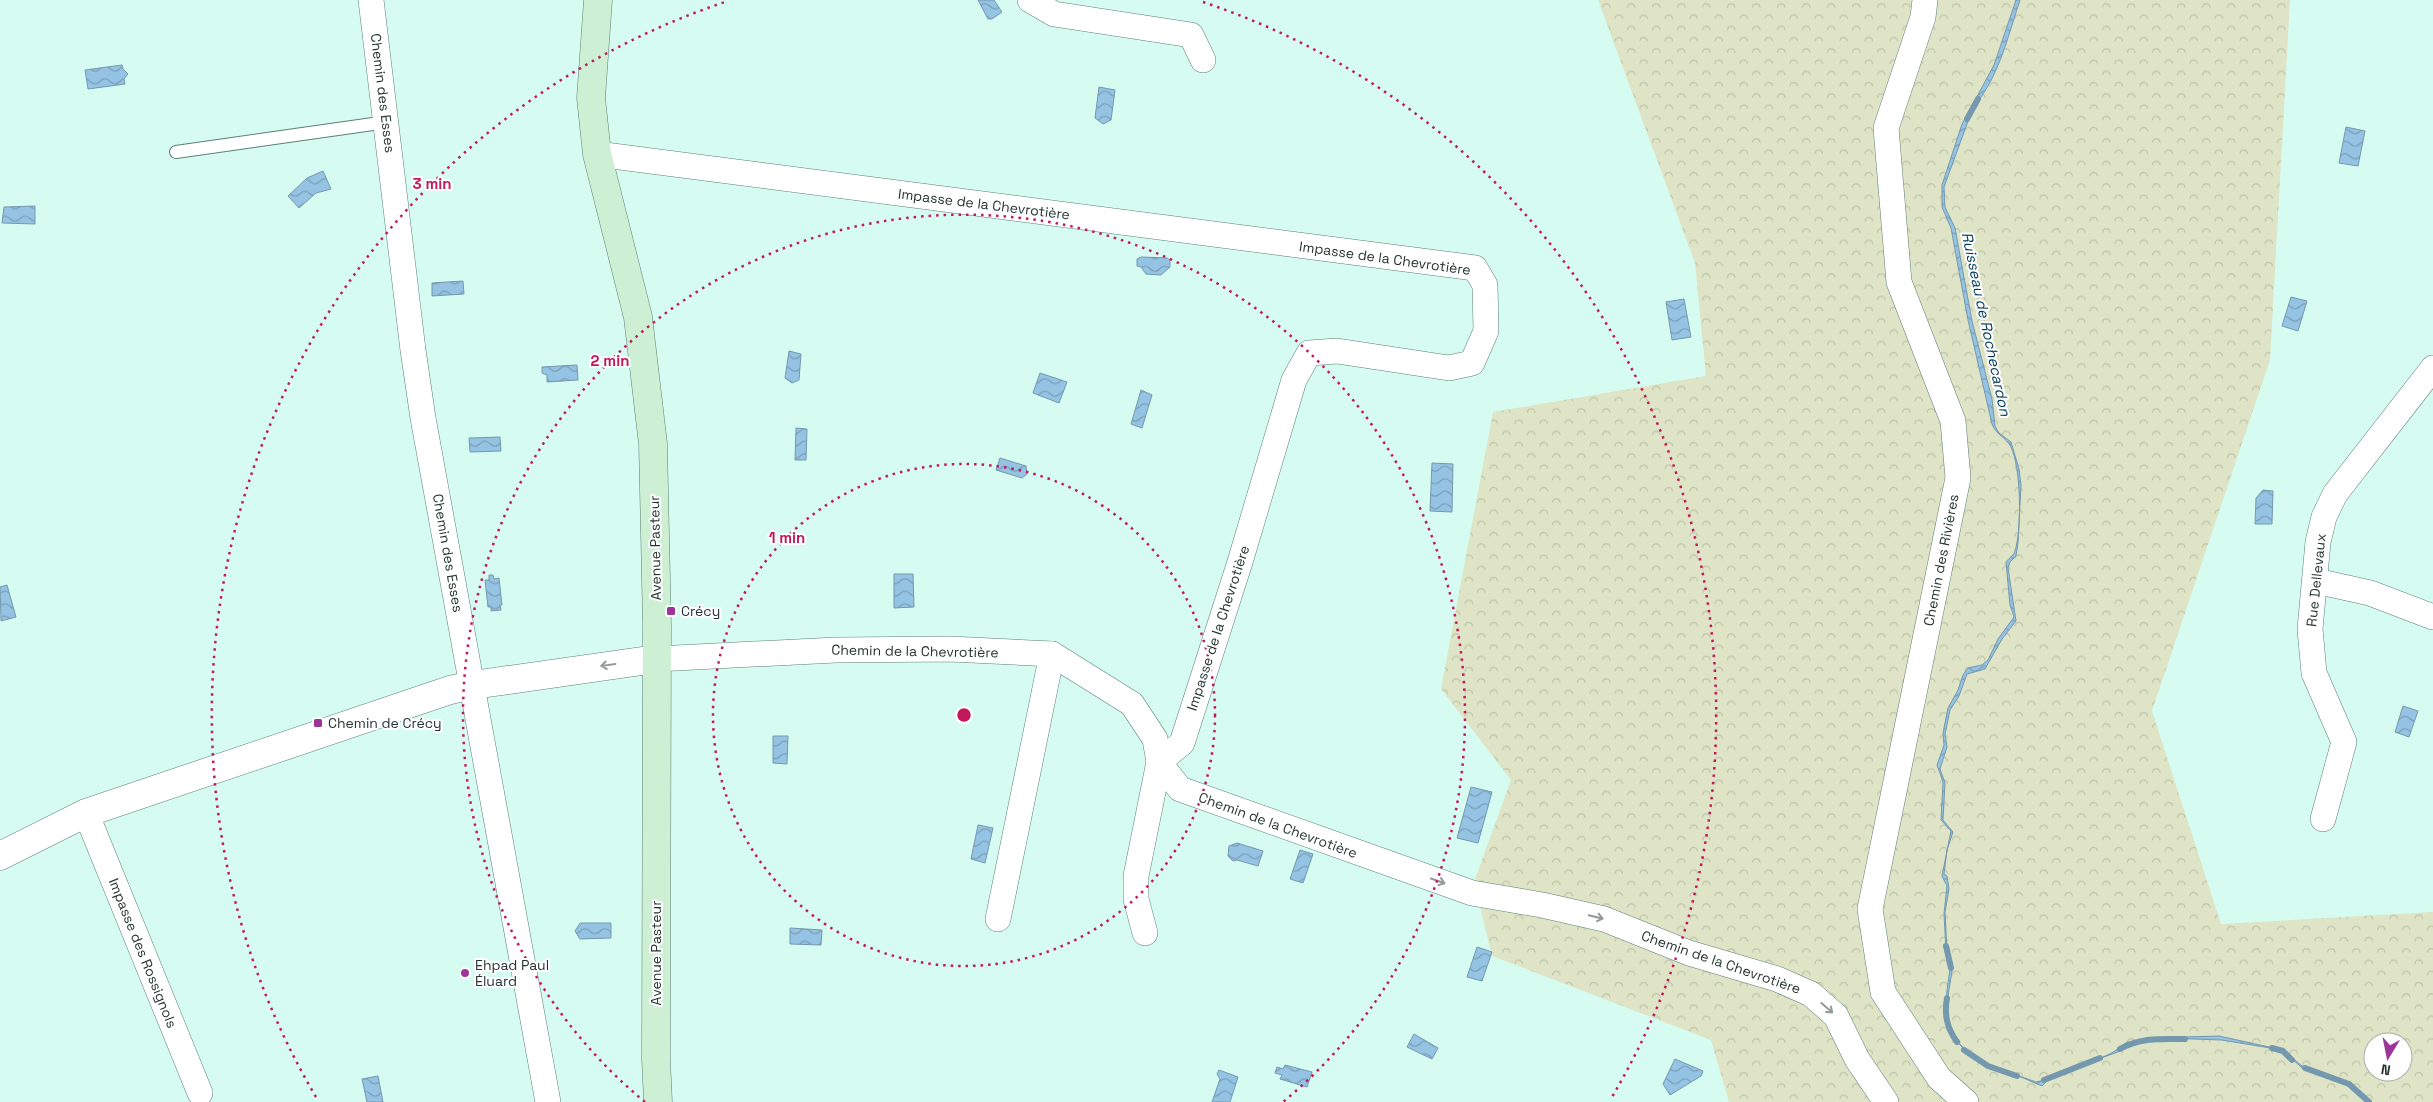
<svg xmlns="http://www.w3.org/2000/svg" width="2433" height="1102" viewBox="0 0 2433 1102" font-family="'Space Grotesk',sans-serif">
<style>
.forest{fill:url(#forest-crowns);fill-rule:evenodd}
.water{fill:url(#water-waves);stroke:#7498ae}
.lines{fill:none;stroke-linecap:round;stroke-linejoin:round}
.stream{stroke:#7498ae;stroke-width:6}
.service-casing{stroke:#5c7f76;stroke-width:14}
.minor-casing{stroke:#5c7f76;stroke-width:26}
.tertiary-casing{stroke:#5c7f76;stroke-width:29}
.secondary-casing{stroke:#5c7f76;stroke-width:29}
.service{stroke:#fff;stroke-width:12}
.minor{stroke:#fff;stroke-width:25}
.tertiary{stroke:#fff;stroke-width:28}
.secondary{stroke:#cdefd3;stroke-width:28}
.oneway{stroke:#929a98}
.ring{fill:none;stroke:#c2185b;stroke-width:2.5;stroke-dasharray:2.5 5}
.poi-dot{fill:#9d3598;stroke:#fff;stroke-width:2}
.labels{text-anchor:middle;stroke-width:4;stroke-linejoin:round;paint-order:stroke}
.street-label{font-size:14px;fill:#263531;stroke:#fff}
.poi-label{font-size:14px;fill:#263531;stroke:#fff;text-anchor:start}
.water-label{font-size:15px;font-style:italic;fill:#003b5a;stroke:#fff}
.centre{fill:#c2185b;stroke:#fff;stroke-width:2.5}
.ring-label{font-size:15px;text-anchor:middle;font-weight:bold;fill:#c2185b;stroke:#fff;stroke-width:4;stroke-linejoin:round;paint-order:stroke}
</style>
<defs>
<pattern id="forest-crowns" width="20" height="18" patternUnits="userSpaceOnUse" patternTransform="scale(1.25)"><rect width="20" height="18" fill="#dee4c5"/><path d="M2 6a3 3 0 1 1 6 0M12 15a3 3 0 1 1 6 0" fill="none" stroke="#bec4aa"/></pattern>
<pattern id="water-waves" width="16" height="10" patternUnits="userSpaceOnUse" patternTransform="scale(1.25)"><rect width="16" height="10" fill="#95c3e3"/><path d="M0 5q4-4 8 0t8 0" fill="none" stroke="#799fb9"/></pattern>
</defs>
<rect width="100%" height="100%" fill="#d6fcf2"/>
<path class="forest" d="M 1598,0 L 2290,0 L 2270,360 L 2152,711 L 2221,924 L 2433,912 L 2433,1102 L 1729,1102 L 1711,1040 L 1492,956 L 1474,882 L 1511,780 L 1441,689 L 1493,412 L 1706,376 L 1695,263 ZM 2373,1042 L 2403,1042 L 2403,1072 L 2373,1072 Z"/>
<g class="water">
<path d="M 978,0 L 994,0 L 1002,12 L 992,19 L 988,19 Z"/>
<path d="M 2016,0 L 2020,0 C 2008,36 1999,76 1975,105 L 1973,104 L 1994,65 Z"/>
<path d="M 122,65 L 123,69 L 128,74 L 124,79 L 125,84 L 88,89 L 85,70 Z"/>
<path d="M 1099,87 L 1115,90 L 1111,120 L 1103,124 L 1095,118 Z"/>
<path d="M 1969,112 L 1971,113 L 1944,187 L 1945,207 L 1955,228 L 1972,321 L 1992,399 L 1995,426 L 1999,433 L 2011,442 L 2019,469 L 2021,485 L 2018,543 L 2016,556 L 2010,562 L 2008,568 L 2016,621 L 2002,639 L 1985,669 L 1967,674 L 1959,696 L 1950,710 L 1945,734 L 1947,747 L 1940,769 L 1945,783 L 1943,820 L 1953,832 L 1947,850 L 1944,874 L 1947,876 L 1949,889 L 1945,912 L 1947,951 L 1952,971 L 1945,1015 L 1951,1034 L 1970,1055 L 1991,1066 L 2036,1082 C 2043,1081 2048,1077 2055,1074 C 2077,1065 2110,1059 2127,1042 L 2131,1042 L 2128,1044 L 2123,1050 L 2052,1076 L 2042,1086 L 2002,1069 L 1990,1067 L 1970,1056 L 1953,1037 L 1948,1029 L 1945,1006 L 1950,968 L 1946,951 L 1944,914 L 1947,886 L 1942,876 L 1951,831 L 1941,820 L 1943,782 L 1937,765 L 1944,745 L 1943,733 L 1948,708 L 1958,690 L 1963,675 L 1968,668 L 1982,665 L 1988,660 L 1998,639 L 2014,617 L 2010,605 L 2006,562 C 2009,558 2014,555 2015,551 C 2022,529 2021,468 2011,447 C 2006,437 1996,435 1992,424 L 1968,320 L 1951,228 L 1942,207 L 1942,185 L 1962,124 Z"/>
<path d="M 2346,127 L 2365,131 L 2358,166 L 2339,163 Z"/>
<path d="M 323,171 L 331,189 L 316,193 L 299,208 L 288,196 L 307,178 Z"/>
<path d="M 35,206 L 35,224 L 2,223 L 4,207 Z"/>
<path d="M 1141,257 L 1167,258 L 1170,260 L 1170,267 L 1161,275 L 1146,274 L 1141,267 L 1137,266 L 1137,259 Z"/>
<path d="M 463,281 L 464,294 L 432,296 L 432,283 Z"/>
<path d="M 2291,297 L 2307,301 L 2298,331 L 2282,326 Z"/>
<path d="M 1684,299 L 1691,337 L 1672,340 L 1666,302 Z"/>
<path d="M 789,351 L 801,354 L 799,380 L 792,383 L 785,378 Z"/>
<path d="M 577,365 L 578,380 L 547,382 L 547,375 L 542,373 L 542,367 Z"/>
<path d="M 1040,373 L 1067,382 L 1059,403 L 1033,393 Z"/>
<path d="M 1141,390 L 1152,395 L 1142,428 L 1131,424 Z"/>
<path d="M 796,428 L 807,429 L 806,460 L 795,460 Z"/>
<path d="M 500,437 L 501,451 L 470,452 L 469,438 Z"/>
<path d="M 1000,458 L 1026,466 L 1027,474 L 1022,478 L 996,470 Z"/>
<path d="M 1432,463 L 1453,464 L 1452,512 L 1430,511 Z"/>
<path d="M 2263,490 L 2273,491 L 2272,524 L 2255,524 L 2256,498 Z"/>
<path d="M 894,574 L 913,574 L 914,607 L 894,608 Z"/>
<path d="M 489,575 L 493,575 L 494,579 L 499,578 L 502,605 L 500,605 L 501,610 L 491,611 L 491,607 L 488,607 L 485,580 L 489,580 Z"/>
<path d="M 7,585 L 16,617 L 1,621 L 0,587 Z"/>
<path d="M 2403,706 L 2418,711 L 2409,737 L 2395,732 Z"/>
<path d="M 773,736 L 788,736 L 787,764 L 773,763 Z"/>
<path d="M 1471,787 L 1492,792 L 1478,843 L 1457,838 Z"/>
<path d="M 978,825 L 993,828 L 985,863 L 971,859 Z"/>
<path d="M 1237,843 L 1263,851 L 1258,866 L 1237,860 L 1233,861 L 1228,856 L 1229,846 Z"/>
<path d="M 1300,850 L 1313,854 L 1303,883 L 1290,879 Z"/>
<path d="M 580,923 L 611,923 L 611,938 L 580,939 L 575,931 Z"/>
<path d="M 790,928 L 822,930 L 821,945 L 790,944 Z"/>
<path d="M 1477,947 L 1492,952 L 1482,981 L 1467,977 Z"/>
<path d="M 1414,1034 L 1438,1048 L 1432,1059 L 1407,1047 Z"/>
<path d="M 2219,1036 L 2283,1050 L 2302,1066 L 2326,1074 L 2301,1067 L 2282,1050 L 2222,1040 L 2165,1038 L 2139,1043 L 2135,1042 L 2150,1038 Z"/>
<path d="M 1675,1059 L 1703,1071 L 1701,1076 L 1670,1095 L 1663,1084 Z"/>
<path d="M 1285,1065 L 1312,1072 L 1307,1087 L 1280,1079 L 1282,1075 L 1275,1073 L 1277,1067 L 1283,1069 Z"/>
<path d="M 1219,1070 L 1238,1077 L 1230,1102 L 1212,1102 L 1220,1079 L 1217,1074 Z"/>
<path d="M 378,1076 L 383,1102 L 367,1102 L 362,1079 Z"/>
</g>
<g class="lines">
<g class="stream">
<path d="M 1967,119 L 1978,99"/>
<path d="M 1946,946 L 1951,968"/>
<path d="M 1947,998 C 1944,1015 1947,1028 1957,1042"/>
<path d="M 2272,1048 L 2283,1051 L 2292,1060"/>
<path d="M 2120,1049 C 2140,1037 2163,1039 2185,1039"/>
<path d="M 1964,1050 L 1988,1066 L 2017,1076"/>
<path d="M 2305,1068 L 2349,1084 L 2369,1102"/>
<path d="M 2044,1080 L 2100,1058"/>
</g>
<g class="service-casing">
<path id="service" d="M 176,152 L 387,122"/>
</g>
<g class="minor-casing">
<g id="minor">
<path d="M 371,0 L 413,350 L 423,418 L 548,1102"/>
<path d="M 1030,0 L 1054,14 L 1191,35 L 1203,60"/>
<path d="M 1925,0 L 1923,17 L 1886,128 L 1899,282 L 1953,421 L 1958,478 L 1870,909 L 1883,992 L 1939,1078 L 1966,1102"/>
<path d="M 597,154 L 1475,268 L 1485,285 L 1486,331 L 1472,363 L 1449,368 L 1337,351 L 1309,353 L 1294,380 L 1240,562 L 1182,743 L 1159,762"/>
<path d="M 2316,581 L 2370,593 L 2433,617"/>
<path d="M 656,659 L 836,650 L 950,649 L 1052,654 L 1132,704 L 1155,739 L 1159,762 L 1180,789 L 1472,893 L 1542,905 L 1604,919 L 1689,953 L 1777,979 L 1811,994 L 1836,1016 L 1857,1059 L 1886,1102"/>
<path d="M 86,813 L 200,1093"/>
<path d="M 2323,819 L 2344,742 L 2314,673 L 2310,629 L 2318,542 L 2324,517 L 2335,494 L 2433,368"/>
<path d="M 998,919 L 1052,654"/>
<path d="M 1145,933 L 1136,899 L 1136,876 L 1159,762"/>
</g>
</g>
<g class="tertiary-casing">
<path id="tertiary" d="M 0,856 L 86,813 L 450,690 L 473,685 L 656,659"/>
</g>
<g class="secondary-casing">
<path id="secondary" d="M 598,0 L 591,98 L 597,154 L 638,317 L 653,444 L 657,625 L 656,1059 L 658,1102"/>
</g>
<use href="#service" class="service"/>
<use href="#minor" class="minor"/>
<use href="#tertiary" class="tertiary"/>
<use href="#secondary" class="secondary"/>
</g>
<defs><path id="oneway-shaft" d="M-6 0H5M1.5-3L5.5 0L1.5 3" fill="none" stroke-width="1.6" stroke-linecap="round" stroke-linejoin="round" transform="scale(1.25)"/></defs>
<g class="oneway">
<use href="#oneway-shaft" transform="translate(608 665) rotate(172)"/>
<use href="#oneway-shaft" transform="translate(1438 881) rotate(19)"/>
<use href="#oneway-shaft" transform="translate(1596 917) rotate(13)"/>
<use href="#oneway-shaft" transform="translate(1827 1008) rotate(41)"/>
</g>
<g class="ring">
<circle cx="964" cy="715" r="251"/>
<path d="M645 1102A501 501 0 1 1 1283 1102"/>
<path d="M316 1097A752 752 0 0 1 725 2M1203 2A752 752 0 0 1 1612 1097"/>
</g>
<g class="poi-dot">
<rect x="666" y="606" width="10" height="10" rx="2.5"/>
<rect x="313" y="718" width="10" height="10" rx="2.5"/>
<circle cx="465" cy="973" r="5"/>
</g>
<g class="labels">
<g class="street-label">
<text transform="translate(383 93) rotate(83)" y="5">Chemin des Esses</text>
<text transform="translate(984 204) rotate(7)" y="5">Impasse de la Chevrotière</text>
<text transform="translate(1385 258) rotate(8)" y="5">Impasse de la Chevrotière</text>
<text transform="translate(655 548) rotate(-91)" y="5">Avenue Pasteur</text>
<text transform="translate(448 553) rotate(80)" y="5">Chemin des Esses</text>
<text transform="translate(1941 560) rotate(-79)" y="5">Chemin des Rivières</text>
<text transform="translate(2316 580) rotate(-84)" y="5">Rue Dellevaux</text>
<text transform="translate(1218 628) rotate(-72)" y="5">Impasse de la Chevrotière</text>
<text transform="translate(915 651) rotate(1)" y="5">Chemin de la Chevrotière</text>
<text transform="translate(1278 825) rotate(20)" y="5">Chemin de la Chevrotière</text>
<text transform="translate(143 953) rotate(68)" y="5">Impasse des Rossignols</text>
<text transform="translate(656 953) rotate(-90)" y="5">Avenue Pasteur</text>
<text transform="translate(1721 962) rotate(19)" y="5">Chemin de la Chevrotière</text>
</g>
<g class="poi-label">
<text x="681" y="616">Crécy</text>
<text x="328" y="728">Chemin de Crécy</text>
<text x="475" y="970">Ehpad Paul<tspan x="475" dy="16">Éluard</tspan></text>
</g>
<g class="water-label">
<text transform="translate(1986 324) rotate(78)" y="5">Ruisseau de Rochecardon</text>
</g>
</g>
<circle cx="964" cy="715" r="8" class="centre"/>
<g class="ring-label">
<text x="432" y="189">3 min</text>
<text x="610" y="366">2 min</text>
<text x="787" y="543">1 min</text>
</g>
<g transform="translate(2388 1057) rotate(190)"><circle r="24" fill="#ffffff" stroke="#a8aead"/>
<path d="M0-4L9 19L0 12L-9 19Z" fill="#9d3598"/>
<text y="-8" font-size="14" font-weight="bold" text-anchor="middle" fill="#263531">N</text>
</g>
</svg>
